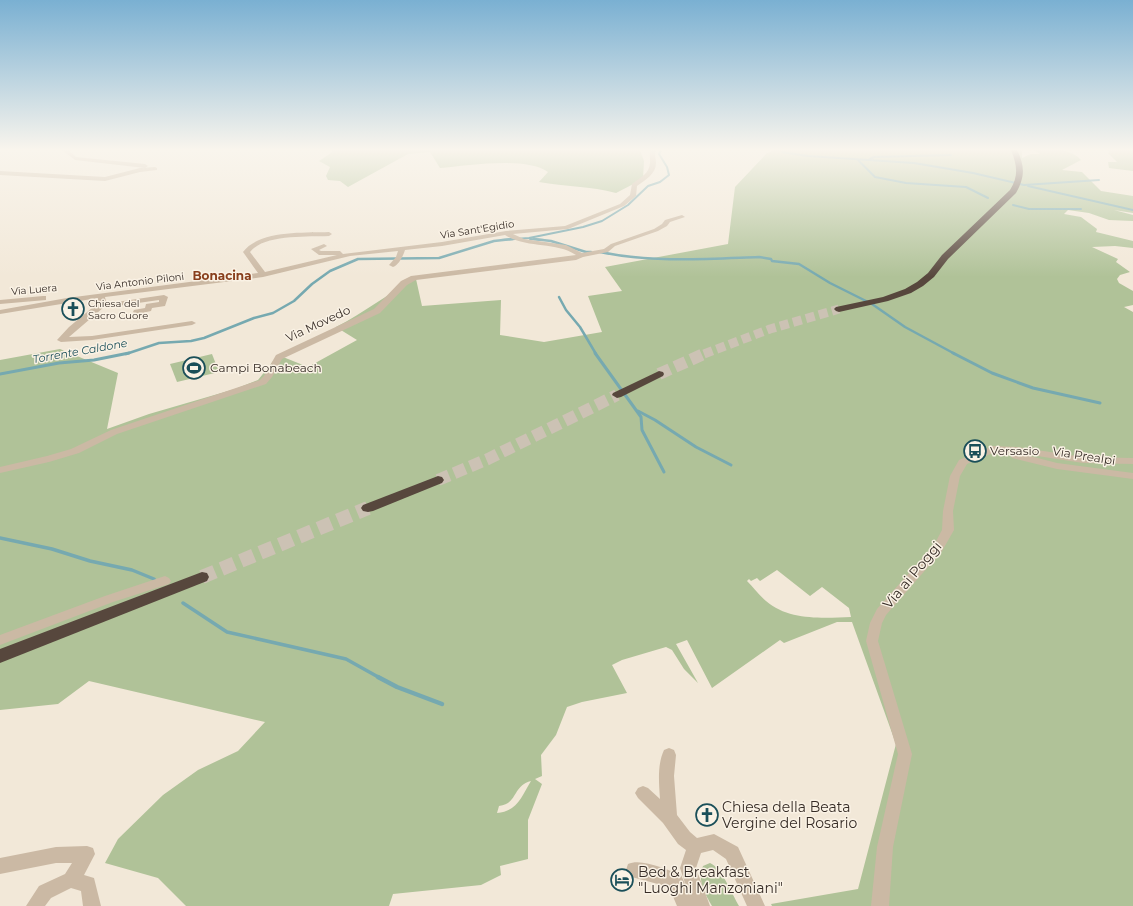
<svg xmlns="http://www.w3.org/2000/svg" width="1133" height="906" viewBox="0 0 1133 906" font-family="Montserrat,sans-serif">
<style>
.green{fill:#b0c298;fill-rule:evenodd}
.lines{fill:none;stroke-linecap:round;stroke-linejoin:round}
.stream-far4{stroke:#76a9b0;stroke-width:2}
.stream-far3{stroke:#76a9b0;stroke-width:2.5}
.stream-far2{stroke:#76a9b0;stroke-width:3}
.stream-far1{stroke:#76a9b0;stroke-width:3.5}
.stream{stroke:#76a9b0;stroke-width:4.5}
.highway-tunnel-far2{stroke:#ccc2b4;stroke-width:9;stroke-dasharray:9 4.5;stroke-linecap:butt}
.highway-tunnel-far1{stroke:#ccc2b4;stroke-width:12;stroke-dasharray:12 5.5;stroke-linecap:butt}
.highway-tunnel{stroke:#ccc2b4;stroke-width:14;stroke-dasharray:14 7;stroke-linecap:butt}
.minor{fill:#cbb9a4;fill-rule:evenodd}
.highway{fill:#57473d;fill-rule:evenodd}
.labels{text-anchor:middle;stroke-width:3;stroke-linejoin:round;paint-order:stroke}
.far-street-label{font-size:10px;fill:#362c26;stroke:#faf2e5}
.far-poi-label{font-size:10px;fill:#362c26;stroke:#faf2e5;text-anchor:start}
.far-water-label{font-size:11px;font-style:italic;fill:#1a4f59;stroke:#faf2e5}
.far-quarter-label{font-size:12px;font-weight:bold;fill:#883e1c;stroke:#faf2e5}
.street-label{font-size:12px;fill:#362c26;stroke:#faf2e5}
.poi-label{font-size:12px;fill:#362c26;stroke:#faf2e5;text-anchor:start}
.near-street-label{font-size:14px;fill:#362c26;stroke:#faf2e5}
.near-poi-label{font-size:14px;fill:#362c26;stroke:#faf2e5;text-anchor:start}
</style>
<rect width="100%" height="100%" fill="#f2e8d8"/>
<g class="green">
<path d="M 333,150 L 640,150 L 644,161 L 643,179 L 616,193 C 591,186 565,187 539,182 L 548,172 C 525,156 467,166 440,168 L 430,152 L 408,154 L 348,187 L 340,181 L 328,180 L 326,176 L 330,167 L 319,161 L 331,153 Z"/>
<path d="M 775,150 L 1022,150 L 1022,158 L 1031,154 L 1040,154 L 1034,150 C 1049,150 1070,147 1081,160 L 1062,170 L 1082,172 L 1101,191 L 1133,196 L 1133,213 L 1114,210 L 1133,215 L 1133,221 L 1109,220 L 1089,213 L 1068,210 L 1064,214 L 1081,217 L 1097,229 L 1096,232 L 1133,241 L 1133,248 L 1115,246 L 1092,247 L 1118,259 L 1116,262 L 1130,272 L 1120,275 L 1117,279 L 1119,283 L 1133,291 L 1133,305 L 1124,307 L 1133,312 L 1133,906 L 772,906 L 771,904 L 858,889 L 896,744 L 852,622 L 837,622 L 784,643 L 780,640 L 712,688 L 687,640 L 676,644 L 698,683 L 684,669 L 672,650 L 666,647 L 622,660 L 612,665 L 627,693 L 582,702 L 567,707 L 556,735 L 541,755 L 542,776 L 535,779 L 542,784 L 528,820 L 528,859 L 500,866 L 501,875 L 481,885 L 393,894 L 389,906 L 186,906 L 158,878 L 105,863 L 118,839 L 163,795 L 198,770 L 238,751 L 265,722 L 89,681 L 58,704 L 0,710 L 0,360 L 60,349 L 118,373 L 107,429 L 149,414 L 235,389 L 258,380 L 278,355 L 308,367 L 357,340 L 336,327 C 364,313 388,293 416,279 L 422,306 L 501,300 L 500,335 L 544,342 L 602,332 L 588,296 L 622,291 L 605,267 L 728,244 L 735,187 L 767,153 ZM 777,570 L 810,596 L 822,587 L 849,608 L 851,617 C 824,618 789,621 766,601 C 759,595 753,587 747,581 L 749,579 L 751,581 L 757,578 L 760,581 ZM 531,781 C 521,797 518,811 497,813 L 499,806 C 518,804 512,786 531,781 Z"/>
<path d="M 1108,150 L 1133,150 L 1133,171 L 1109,168 L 1108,162 L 1117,162 L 1108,153 L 1110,152 Z"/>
<path d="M 212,354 L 219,372 L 177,382 L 170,364 Z"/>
<path d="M 710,863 C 722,868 732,894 739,906 L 712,906 C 705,893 697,881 703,866 Z"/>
</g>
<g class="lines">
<g class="stream-far4">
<path d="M 783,150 L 782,152 L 808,156 L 914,163 L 973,173 L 1024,185 L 1099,180"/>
<path d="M 870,159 L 874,157 L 951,155"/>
<path d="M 858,160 L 875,177 L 906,183 L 966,187 L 988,198"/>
<path d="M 1028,186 L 1133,210"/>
<path d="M 1013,205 L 1029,209 L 1081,209"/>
<path d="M 530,239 L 544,240"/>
<path d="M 501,240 L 529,238 L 583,227 L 602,221 L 628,205 L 648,186 L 660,182 L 669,175 L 667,167 L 659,154 L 661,150"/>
</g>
<g class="stream-far3">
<path d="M 534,239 L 551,241 L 586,252 L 591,252"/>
<path d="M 600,252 C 653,263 706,259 759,257 L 771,259 L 772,261 L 799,264 L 830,283 L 872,304 L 905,327 L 955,354"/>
<path d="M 559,297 L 566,310 L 580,327 L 596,354"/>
<path d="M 126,354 L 159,343 L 191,341 L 204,338 L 254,318 L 273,313 L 294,301 L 312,284 L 330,271 L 358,259 L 439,258 L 494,241 L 513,239"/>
</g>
<g class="stream-far2">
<path d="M 595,353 L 641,417 L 642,430 L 664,472"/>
<path d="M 953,353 L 992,373 L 1033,388 L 1100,403"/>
<path d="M 0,374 L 59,363 L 94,360 L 129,353"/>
<path d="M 638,411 L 655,420 L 696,447 L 731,465"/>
</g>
<g class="stream-far1">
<path d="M 0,538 L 52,549 L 90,561 L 132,570 L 154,579"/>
<path d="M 183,603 L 227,632 L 346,659 L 380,678"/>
</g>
<path class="stream" d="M 378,677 L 397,687 L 442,704"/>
<path class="highway-tunnel-far2" d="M 704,354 L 770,329 L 839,309"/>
<g class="highway-tunnel-far1">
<path d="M 659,374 L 706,353"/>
<path d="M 438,480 L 488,459 L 617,395"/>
</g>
<path class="highway-tunnel" d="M 202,577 L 368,508"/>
<g class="minor">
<path d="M 62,150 L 68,150 L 76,157 L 145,164 L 148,166 L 145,168 L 75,160 Z"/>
<path d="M 651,150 L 656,150 C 654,155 656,158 656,163 C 656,174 645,180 637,186 L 636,196 L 624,206 L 568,229 L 513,234 L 524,239 L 566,245 L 582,253 L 604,249 L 611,244 L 654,229 L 662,224 L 665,220 L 682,215 L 685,217 L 670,222 L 667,226 L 658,231 L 615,246 L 608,252 L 583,257 L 576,260 L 416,280 L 407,285 L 380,313 L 282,359 L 272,377 L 266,384 L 117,434 L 79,453 L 49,462 L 0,473 L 0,467 L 47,456 L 71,449 L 111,430 L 260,380 L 264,376 L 276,355 L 374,309 L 401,281 L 411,276 L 576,255 C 555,241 527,249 505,235 L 442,246 L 405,250 C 403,256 399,265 393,267 L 389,265 L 396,257 L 398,251 L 350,256 L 263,277 L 105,297 L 106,302 L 110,303 L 164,295 L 168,297 L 165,306 L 152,308 L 151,311 L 137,314 L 133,312 L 134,310 L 145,308 L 146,304 L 159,302 L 159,300 L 110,307 L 104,307 L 69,337 L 92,336 L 192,321 L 196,323 L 192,325 L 92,340 L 61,342 L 57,340 L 69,327 L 98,303 L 98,298 L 0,314 L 0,310 L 67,298 L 258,273 L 243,252 C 259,230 304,233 329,232 L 332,234 L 329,236 C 307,237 264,234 250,252 L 265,272 L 337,255 L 319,255 L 311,249 L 324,244 L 327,246 L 319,250 L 321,251 L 340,251 L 343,254 L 442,242 L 506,231 L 565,226 L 620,204 L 630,195 L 632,184 C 641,177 651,173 650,160 C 650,155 649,154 651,150 Z"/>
<path d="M 155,167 L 157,168 L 157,170 L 140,172 L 105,181 L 0,175 L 0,171 L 105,177 L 140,168 Z"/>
<path d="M 43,296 L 46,296 L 46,300 L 0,304 L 0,300 Z"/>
<path d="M 993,446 L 1017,447 L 1083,457 L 1133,458 L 1133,464 L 1083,463 L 1018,453 L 1057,463 L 1133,473 L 1133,479 L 1057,469 L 1012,458 L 1011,456 L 1015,453 L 995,452 L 967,464 L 960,476 L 953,511 L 954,530 L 942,551 L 886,615 L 882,623 L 878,641 L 912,754 L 893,847 L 889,906 L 871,906 L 877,847 L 898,754 L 866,641 L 870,623 L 877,609 L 934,545 L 942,530 L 943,511 L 950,476 L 959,460 Z"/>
<path d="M 165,576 L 169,578 L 171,581 L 169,584 L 113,602 L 0,645 L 0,635 L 105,596 Z"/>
<path d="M 669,748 L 674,750 L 676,755 L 674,776 L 677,815 L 690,832 L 697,838 L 714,834 L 738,847 L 765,906 L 747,906 L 726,859 L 713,850 L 701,853 L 696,868 L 710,906 L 677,906 L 669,887 L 628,876 L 626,870 L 628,864 C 642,858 667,870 681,875 L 686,886 L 680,868 L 686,850 L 678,844 L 663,823 L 638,798 L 635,793 L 638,788 L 643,786 L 648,788 L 660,799 C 659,783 657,765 664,750 Z"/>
<path d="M 87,846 L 93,848 L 95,854 L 84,875 L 94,878 L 101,906 L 83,906 L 81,891 L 71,888 L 51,898 L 45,906 L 26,906 L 39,886 L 65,874 L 72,863 L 56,863 L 0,874 L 0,858 L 56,847 Z"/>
</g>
<g class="highway">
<path d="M 1011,150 L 1017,150 C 1025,166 1025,177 1016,193 L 948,259 L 934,277 L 923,286 L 911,293 L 888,301 L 839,312 L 836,311 L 834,309 L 836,307 L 883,297 L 905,289 L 917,282 L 928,273 L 942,255 L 1010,190 C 1019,176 1017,165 1011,150 Z"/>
<path d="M 659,371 L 663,372 L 664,374 L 663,376 L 621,397 L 617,398 L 612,395 L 613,393 Z"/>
<path d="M 438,476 L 442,477 L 444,480 L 442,483 L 373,511 L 368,512 L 363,511 L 361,508 L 363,505 Z"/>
<path d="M 202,572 L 207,573 L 209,577 L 207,581 L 0,663 L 0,649 Z"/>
</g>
</g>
<linearGradient id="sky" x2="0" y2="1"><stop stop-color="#7ab0d2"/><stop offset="0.54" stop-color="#f9f5ed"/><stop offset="1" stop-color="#f9f5ed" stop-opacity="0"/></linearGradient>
<rect width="1133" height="277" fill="url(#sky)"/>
<defs>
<g id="church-ring" transform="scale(1.15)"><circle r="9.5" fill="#faf2e5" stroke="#1a4f59" stroke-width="1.5"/><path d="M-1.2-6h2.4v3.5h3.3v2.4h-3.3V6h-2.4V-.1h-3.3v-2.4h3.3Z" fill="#1a4f59"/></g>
<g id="stadium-ring" transform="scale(1.15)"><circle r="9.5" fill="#faf2e5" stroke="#1a4f59" stroke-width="1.5"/><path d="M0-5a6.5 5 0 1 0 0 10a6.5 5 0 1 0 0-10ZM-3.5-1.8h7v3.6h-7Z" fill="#1a4f59"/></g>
<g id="bus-ring" transform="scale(1.15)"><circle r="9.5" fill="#faf2e5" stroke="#1a4f59" stroke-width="1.5"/><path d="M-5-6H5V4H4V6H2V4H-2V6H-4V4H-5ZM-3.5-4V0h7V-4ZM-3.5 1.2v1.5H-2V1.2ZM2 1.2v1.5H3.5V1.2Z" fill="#1a4f59"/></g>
<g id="hotel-ring" transform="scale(1.15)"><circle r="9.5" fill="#faf2e5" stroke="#1a4f59" stroke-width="1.5"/><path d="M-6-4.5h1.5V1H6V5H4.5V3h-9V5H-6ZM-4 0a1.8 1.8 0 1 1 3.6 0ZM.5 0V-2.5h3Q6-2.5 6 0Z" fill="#1a4f59"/></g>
</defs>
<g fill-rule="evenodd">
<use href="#church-ring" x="73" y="309"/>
<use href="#stadium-ring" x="194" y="368"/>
<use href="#bus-ring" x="975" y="451"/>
<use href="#church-ring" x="707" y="815"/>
<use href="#hotel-ring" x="622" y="880"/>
</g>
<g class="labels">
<g class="far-street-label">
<text transform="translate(477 229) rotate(-9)" y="4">Via Sant'Egidio</text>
<text transform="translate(140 281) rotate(-7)" y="4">Via Antonio Piloni</text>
<text transform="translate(34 289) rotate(-5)" y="4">Via Luera</text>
</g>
<g class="far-poi-label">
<text x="88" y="307">Chiesa del<tspan x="88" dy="12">Sacro Cuore</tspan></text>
</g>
<g class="far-water-label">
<text transform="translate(80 351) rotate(-10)" y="4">Torrente Caldone</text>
</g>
<g class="far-quarter-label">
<text x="222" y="280">Bonacina</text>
</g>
<g class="street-label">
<text transform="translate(318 324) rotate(-25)" y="4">Via Movedo</text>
<text transform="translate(1084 456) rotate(9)" y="4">Via Prealpi</text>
</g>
<g class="poi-label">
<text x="210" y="372">Campi Bonabeach</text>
<text x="990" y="455">Versasio</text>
</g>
<g class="near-street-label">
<text transform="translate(912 575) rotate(-50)" y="5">Via ai Poggi</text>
</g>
<g class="near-poi-label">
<text x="722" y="812">Chiesa della Beata<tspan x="722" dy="16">Vergine del Rosario</tspan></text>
<text x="638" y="877">Bed &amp; Breakfast<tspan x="638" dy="16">"Luoghi Manzoniani"</tspan></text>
</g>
</g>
</svg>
